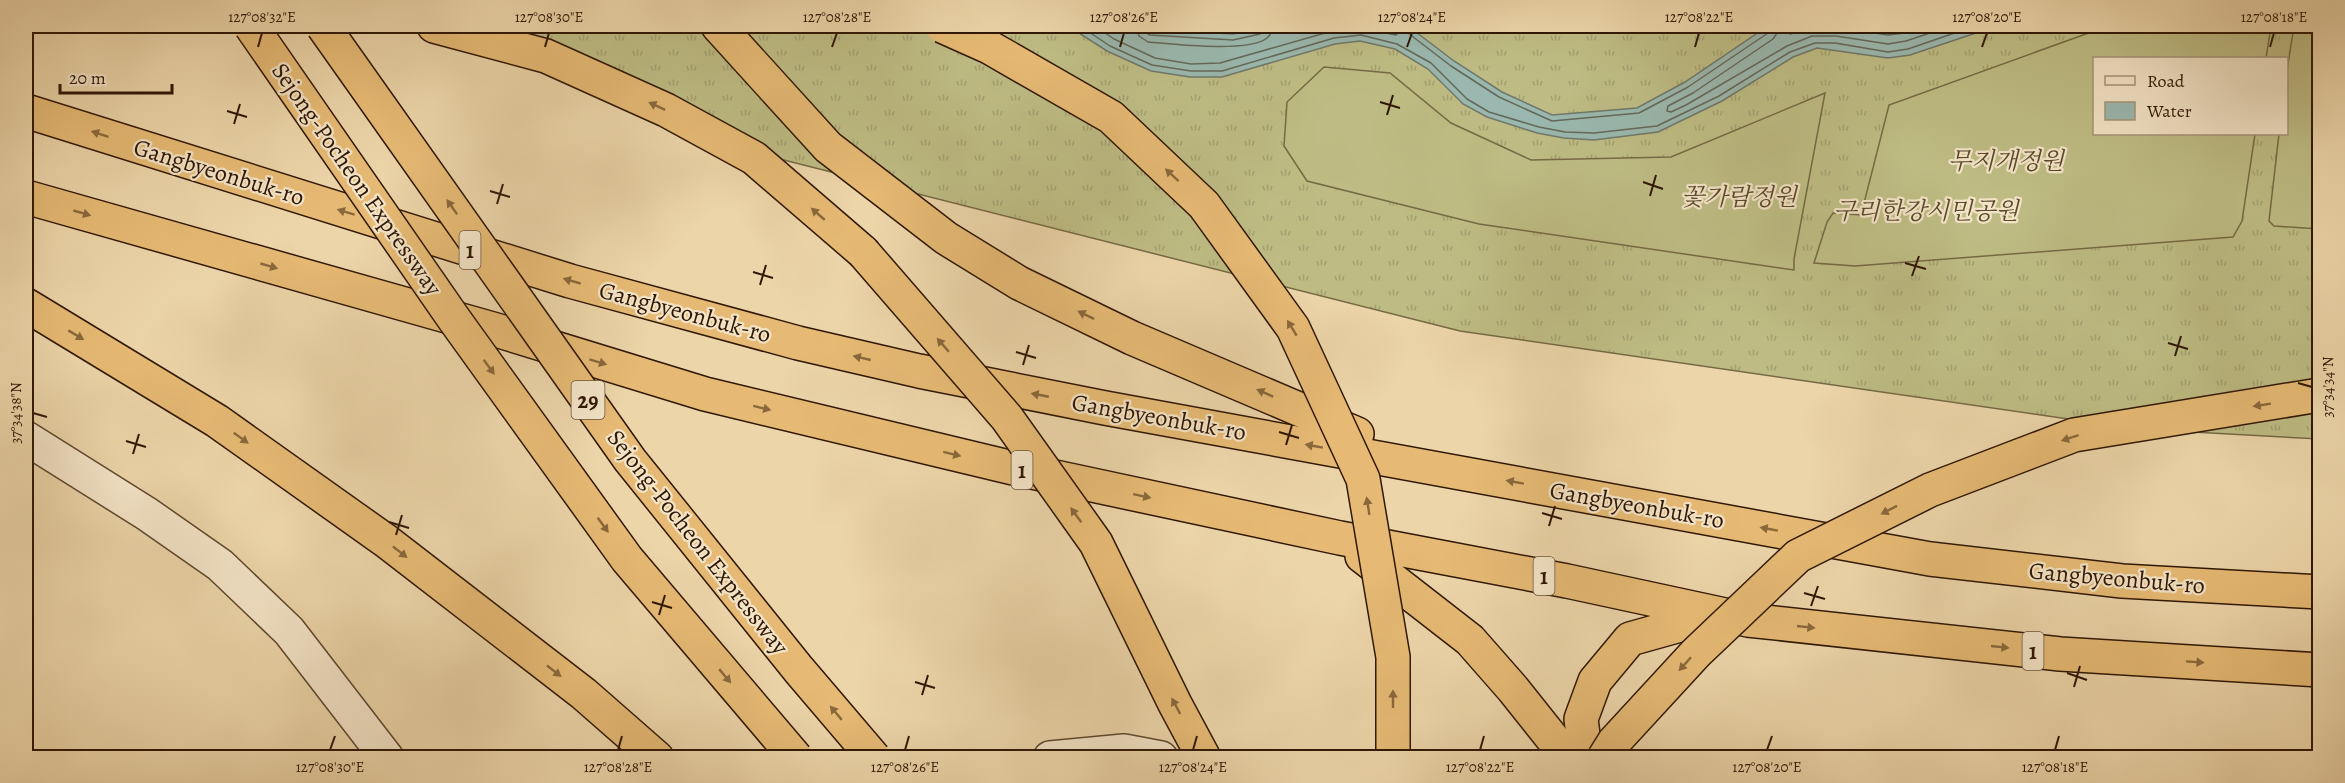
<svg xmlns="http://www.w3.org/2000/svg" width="2345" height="783" viewBox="0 0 2345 783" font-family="Alegreya,'Noto Serif KR',serif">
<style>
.grass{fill:url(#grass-tufts);stroke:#766a44;stroke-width:1.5;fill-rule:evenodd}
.garden{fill:#bebc84;stroke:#766a44;stroke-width:1.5}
.water{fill:#9ab8af;stroke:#6f786b;stroke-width:1.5}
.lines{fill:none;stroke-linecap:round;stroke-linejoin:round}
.shore{stroke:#64685a;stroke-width:1.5}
.street-casing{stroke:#5e462e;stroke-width:36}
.highway-casing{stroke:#2f1705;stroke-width:36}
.street{stroke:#f3e4c7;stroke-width:33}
.highway{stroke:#e6ba74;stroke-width:33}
.highway-bridge-casing{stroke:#2f1705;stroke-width:36;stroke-linecap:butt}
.highway-bridge{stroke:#e6ba74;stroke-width:33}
.oneway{fill:#8a683c}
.ticks{fill:none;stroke:#2f1705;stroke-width:2}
.labels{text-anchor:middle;stroke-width:4.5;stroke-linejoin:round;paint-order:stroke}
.shield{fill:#f3e4c7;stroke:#6a543f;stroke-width:1.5}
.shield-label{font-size:22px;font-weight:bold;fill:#2f1705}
.park-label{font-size:24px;font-style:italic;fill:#5a492b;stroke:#f3e4c7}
.street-label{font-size:24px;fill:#2f1705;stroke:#f3e4c7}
.neatline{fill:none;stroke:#2f1705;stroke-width:2}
.ticks-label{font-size:15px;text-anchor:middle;fill:#2f1705}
</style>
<defs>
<pattern id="grass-tufts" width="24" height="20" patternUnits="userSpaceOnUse" patternTransform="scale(1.5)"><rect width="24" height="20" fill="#bebc84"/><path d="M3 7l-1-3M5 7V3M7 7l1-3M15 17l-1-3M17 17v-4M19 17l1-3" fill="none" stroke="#a4a170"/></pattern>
</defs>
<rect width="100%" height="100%" fill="#ecd5a9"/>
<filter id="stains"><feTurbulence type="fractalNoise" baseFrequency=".00333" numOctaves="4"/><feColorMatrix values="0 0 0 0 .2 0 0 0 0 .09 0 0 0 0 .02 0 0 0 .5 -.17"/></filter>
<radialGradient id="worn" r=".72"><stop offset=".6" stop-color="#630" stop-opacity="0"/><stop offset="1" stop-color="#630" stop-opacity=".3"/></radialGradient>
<path class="grass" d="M 489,26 L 2319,26 L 2319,439 L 2138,429 L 1460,331 L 768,156 ZM 2094,58 L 2286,58 L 2286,134 L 2094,134 Z"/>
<g class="garden">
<path d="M 2108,26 L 2271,26 L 2266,58 L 2094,58 L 2094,134 L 2255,134 L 2242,221 L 2233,237 L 1855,266 L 1814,263 L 1827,222 L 1833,213 L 1861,215 L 1889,105 Z"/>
<path d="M 2294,26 L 2319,26 L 2319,229 L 2274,226 L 2269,221 L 2279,134 L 2286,134 L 2286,77 Z"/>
<path d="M 1324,67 L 1390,73 L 1451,123 L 1531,160 L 1671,157 L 1825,93 L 1794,259 L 1794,270 L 1479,224 L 1307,181 L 1284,146 L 1287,102 Z"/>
</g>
<path class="water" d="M 1068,26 L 1147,26 L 1151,29 L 1233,34 L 1271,26 L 1408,26 L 1454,61 L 1502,92 L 1552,115 L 1637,108 L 1685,82 L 1768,26 L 1858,28 L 1861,26 L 1997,26 L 1910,55 L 1888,58 L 1817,48 L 1793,57 L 1722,101 L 1658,132 L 1594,140 L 1564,138 L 1537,133 L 1487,117 L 1463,104 L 1428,69 L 1395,49 L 1360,41 L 1335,44 L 1222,77 L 1190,77 L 1151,71 L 1107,51 Z"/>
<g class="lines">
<g class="shore">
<path d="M 1080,26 L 1110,46 L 1152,65 L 1191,71 L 1222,71 L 1334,38 L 1361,35 L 1397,44 L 1431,63 L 1467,99 L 1489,112 L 1539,127 L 1565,132 L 1594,133 L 1657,126 L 1719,96 L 1790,52 L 1815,43 L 1835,43 L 1888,52 L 1908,49 L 1975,26"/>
<path d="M 1095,26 L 1114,39 L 1155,58 L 1191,64 L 1220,63 L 1332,31 L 1357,27 L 1396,35 L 1398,33 L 1398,26"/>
<path d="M 1136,26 L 1139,36 L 1148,42 C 1172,44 1249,53 1267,38 C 1271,35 1272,31 1272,26"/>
<path d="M 1144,26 L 1145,32 L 1150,35 L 1233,40 L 1260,34 L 1264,26"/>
<path d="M 1405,26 L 1408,33 L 1451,66 L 1499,97 L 1552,121 L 1639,113 L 1688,87 L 1768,33 L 1771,26"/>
<path d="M 1778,26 L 1777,33 L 1773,39 L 1693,93 L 1668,106 L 1667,111 L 1671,112 L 1686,105 L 1787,46 L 1812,36 L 1836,36 L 1888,44 L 1906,41 L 1951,26"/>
<path d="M 1788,26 L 1787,32 L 1790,34 L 1817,26 L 1837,27 L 1888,35 L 1904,33 L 1924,26"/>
</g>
<g class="street-casing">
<g id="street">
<path d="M 26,438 L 147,514 L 220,565 L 289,631 L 387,758"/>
<path d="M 1050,758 L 1124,751 L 1161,758"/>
</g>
</g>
<g class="highway-casing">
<g id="highway">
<path d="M 434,26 L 546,56 L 666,110 L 754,158 L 863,252"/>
<path d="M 718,26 L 828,147 L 946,238 L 1019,283 L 1132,338 L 1357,434"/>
<path d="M 26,111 L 570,281 L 798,343 L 919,371 L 1105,408 L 1930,559 L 2122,581 L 2320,592"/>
<path d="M 26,197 L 496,330 L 705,394 L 1013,468 L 1340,538 L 1567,581 L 1748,620 L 2060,654 L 2320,670"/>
<path d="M 26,305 L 217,421 L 386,541 L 584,694 L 657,758"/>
<path d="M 1362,556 L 1470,640 L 1513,689 L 1568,758"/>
<path d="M 1586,758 L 1581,719 L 1595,681 L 1630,639 L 1680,625 L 1717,622"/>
</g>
</g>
<use href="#street" class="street"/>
<use href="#highway" class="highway"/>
<g class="highway-bridge-casing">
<g id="highway-bridge">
<path d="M 251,26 L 454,319 L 627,559 L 796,758"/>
<path d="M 323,26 L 630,460 L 799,670 L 874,758"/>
<path d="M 942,26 L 989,47 L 1111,117 L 1204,205 L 1293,328 L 1363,479 L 1393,657 L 1393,758"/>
<path d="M 863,252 L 1007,418 L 1096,543 L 1175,704 L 1204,758"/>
<path d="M 1604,758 L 1614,742 L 1696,653 L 1798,556 L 1930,490 L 2074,435 L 2313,396 L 2320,397"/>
</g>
</g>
<use href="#highway-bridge" class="highway-bridge"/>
</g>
<defs><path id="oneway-solid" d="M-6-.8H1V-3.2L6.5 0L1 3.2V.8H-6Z" transform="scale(1.5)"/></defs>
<g class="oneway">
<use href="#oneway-solid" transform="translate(657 106) rotate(-155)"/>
<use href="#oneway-solid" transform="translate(100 134) rotate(-162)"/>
<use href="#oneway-solid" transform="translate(1172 175) rotate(-137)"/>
<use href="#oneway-solid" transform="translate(452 207) rotate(-125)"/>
<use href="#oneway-solid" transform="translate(346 212) rotate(-163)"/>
<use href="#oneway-solid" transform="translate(82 213) rotate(16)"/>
<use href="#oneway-solid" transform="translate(818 214) rotate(-139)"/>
<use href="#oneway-solid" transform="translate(269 266) rotate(16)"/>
<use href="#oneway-solid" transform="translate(572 281) rotate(-164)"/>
<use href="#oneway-solid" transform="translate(1086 315) rotate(-154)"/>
<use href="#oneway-solid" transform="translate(1292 328) rotate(-121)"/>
<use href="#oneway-solid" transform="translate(76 335) rotate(31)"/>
<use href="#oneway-solid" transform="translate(943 345) rotate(-131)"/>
<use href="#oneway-solid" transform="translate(862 358) rotate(-167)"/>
<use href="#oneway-solid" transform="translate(598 362) rotate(17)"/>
<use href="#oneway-solid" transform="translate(489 367) rotate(54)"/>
<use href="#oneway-solid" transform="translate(1265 393) rotate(-156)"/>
<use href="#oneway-solid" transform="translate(1040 395) rotate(-169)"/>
<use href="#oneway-solid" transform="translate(2262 405) rotate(171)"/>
<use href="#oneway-solid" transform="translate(762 408) rotate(14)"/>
<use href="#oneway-solid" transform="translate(241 438) rotate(36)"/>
<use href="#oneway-solid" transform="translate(2070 438) rotate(162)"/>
<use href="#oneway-solid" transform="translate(1314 446) rotate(-170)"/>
<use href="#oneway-solid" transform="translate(952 454) rotate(14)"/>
<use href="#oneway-solid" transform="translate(1515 482) rotate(-170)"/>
<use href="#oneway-solid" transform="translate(1142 496) rotate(12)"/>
<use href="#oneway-solid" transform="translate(1368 506) rotate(-99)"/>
<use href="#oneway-solid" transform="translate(1889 510) rotate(153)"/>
<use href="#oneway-solid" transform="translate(1076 515) rotate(-126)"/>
<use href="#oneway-solid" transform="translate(603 525) rotate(54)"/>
<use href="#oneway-solid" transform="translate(1769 529) rotate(-170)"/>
<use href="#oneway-solid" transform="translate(400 552) rotate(38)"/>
<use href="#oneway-solid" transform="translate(1806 627) rotate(6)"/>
<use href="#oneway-solid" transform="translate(2000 647) rotate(6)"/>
<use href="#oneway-solid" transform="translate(2195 662) rotate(4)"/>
<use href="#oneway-solid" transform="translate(1685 664) rotate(132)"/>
<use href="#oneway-solid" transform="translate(554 671) rotate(38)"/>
<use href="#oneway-solid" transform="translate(725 676) rotate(50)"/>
<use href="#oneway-solid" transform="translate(1393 699) rotate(-90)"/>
<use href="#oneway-solid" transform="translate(1176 706) rotate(-118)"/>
<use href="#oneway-solid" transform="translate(836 713) rotate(-130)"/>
</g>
<path class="ticks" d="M 258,47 L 262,33M 545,47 L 549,33M 832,47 L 837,33M 1120,47 L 1124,33M 1407,47 L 1412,33M 1695,47 L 1699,33M 1982,47 L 1987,33M 2270,47 L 2274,33M 1380,102 L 1400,108M 227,111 L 247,117M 1387,115 L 1393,95M 234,124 L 240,104M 1643,182 L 1663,189M 490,191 L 510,197M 1650,196 L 1656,175M 497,204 L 503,184M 1905,263 L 1926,269M 753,272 L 773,278M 1912,276 L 1919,256M 760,285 L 766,265M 2168,343 L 2188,349M 1016,352 L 1036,358M 2175,356 L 2181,336M 1023,365 L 1029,345M 2298,383 L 2312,387M 33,413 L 47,417M 1279,432 L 1299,438M 126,441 L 146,447M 1286,445 L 1292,425M 133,454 L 139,434M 1542,513 L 1562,519M 389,522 L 409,528M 1549,526 L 1555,506M 396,535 L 402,515M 1804,593 L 1825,599M 652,602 L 672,608M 1811,606 L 1818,586M 659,615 L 665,595M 2067,673 L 2087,680M 915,682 L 935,688M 2074,687 L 2080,666M 922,695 L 928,675M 330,750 L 335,736M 618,750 L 622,736M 905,750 L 909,736M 1193,750 L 1197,736M 1480,750 L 1484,736M 1767,750 L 1772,736M 2055,750 L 2059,736"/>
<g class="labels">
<g class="shield">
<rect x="459.5" y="231" width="21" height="38" rx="4.5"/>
<rect x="571.5" y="381" width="33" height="38" rx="4.5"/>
<rect x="1011.5" y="451" width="21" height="38" rx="4.5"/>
<rect x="1533.5" y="557" width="21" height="38" rx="4.5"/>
<rect x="2022.5" y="632" width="21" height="38" rx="4.5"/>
</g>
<g class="shield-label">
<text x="470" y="258">1</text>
<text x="588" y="408">29</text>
<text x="1022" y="478">1</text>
<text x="1544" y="584">1</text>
<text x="2033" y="659">1</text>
</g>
<g class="park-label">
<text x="2006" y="169">무지개정원</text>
<text x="1739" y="205">꽃가람정원</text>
<text x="1926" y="219">구리한강시민공원</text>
</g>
<g class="street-label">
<text transform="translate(219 172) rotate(17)" y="8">Gangbyeonbuk-ro</text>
<text transform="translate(357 179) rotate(55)" y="8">Sejong-Pocheon Expressway</text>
<text transform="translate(685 312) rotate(15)" y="8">Gangbyeonbuk-ro</text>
<text transform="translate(1159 417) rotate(10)" y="8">Gangbyeonbuk-ro</text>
<text transform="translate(1637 505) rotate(10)" y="8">Gangbyeonbuk-ro</text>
<text transform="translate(698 542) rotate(52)" y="8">Sejong-Pocheon Expressway</text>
<text transform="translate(2117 578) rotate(5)" y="8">Gangbyeonbuk-ro</text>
</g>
</g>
<rect width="2345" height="783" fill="none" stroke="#ecd5a9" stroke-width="66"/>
<rect x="2093" y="57" width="195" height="78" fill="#f3e4c7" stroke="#a59279" stroke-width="1.5"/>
<rect x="2105" y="76" width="30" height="9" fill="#f3e4c7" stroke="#a59279" stroke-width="1.5"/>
<text x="2147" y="87" font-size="18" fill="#2f1705">Road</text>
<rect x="2105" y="102" width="30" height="18" fill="#9ab8af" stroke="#a59279" stroke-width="1.5"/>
<text x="2147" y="117" font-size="18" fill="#2f1705">Water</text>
<path d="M60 84v9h112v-9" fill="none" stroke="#2f1705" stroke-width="3"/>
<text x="69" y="84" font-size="18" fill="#2f1705" stroke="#f3e4c7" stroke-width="4.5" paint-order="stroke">20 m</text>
<rect x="33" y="33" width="2279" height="717" class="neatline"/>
<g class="ticks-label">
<text x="262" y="22">127°08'32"E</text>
<text x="549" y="22">127°08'30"E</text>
<text x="837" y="22">127°08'28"E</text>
<text x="1124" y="22">127°08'26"E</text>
<text x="1412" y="22">127°08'24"E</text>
<text x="1699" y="22">127°08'22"E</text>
<text x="1987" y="22">127°08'20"E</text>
<text x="2274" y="22">127°08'18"E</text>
<text transform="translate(2328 387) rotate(-90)" y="5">37°34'34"N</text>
<text transform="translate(16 413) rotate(-90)" y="5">37°34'38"N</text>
<text x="330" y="772">127°08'30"E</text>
<text x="618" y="772">127°08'28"E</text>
<text x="905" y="772">127°08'26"E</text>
<text x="1193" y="772">127°08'24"E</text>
<text x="1480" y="772">127°08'22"E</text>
<text x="1767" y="772">127°08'20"E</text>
<text x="2055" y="772">127°08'18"E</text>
</g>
<rect width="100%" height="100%" filter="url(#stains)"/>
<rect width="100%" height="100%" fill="url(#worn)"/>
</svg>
